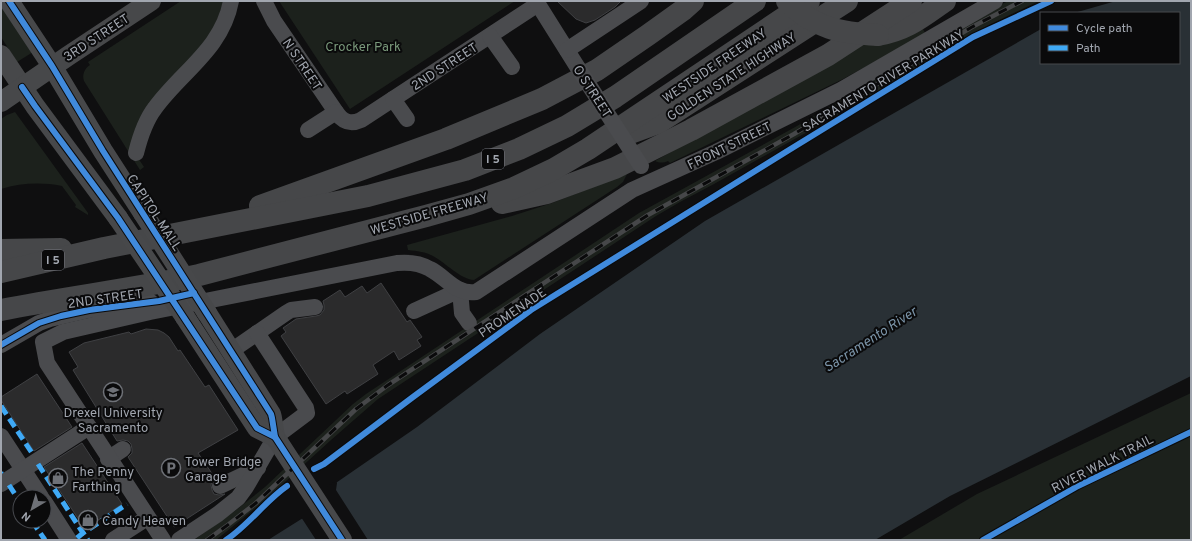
<svg xmlns="http://www.w3.org/2000/svg" width="1192" height="541" viewBox="0 0 1192 541" font-family="Overpass,sans-serif">
<style>
.green{fill:#1c211c}
.water{fill:#293035}
.pier{fill:#0f0f10}
.building{fill:#2b2b2c;stroke:#3f4043}
.lines{fill:none;stroke-linecap:round;stroke-linejoin:round}
.minor{stroke:#4a4b4e;stroke-width:16}
.major{stroke:#47484a;stroke-width:20}
.highway{stroke:#464749;stroke-width:22}
.rail-casing{stroke:#464749;stroke-width:4.5}
.rail{stroke:#0a0a0b;stroke-width:3;stroke-dasharray:9;stroke-linecap:butt}
.minor-bridge{stroke:#4a4b4e;stroke-width:16}
.major-bridge{stroke:#47484a;stroke-width:20}
.highway-bridge{stroke:#464749;stroke-width:22}
.quiet{stroke:#3fa9f5;stroke-width:5;stroke-dasharray:10 5;stroke-linecap:butt}
.cycleway-casing{stroke:#0a0a0b;stroke-width:8}
.cycleway{stroke:#408adc;stroke-width:6}
.labels{text-anchor:middle;stroke-width:4;stroke-linejoin:round;paint-order:stroke}
.shield{fill:#0a0a0b;stroke:#74777e;stroke-width:1}
.shield-label{font-size:12px;font-weight:bold;fill:#a1a6af}
.street-label{font-size:13px;fill:#a1a6af;stroke:#0a0a0b}
.park-label{font-size:13px;fill:#7a997b;stroke:#0a0a0b}
.poi-label{font-size:13px;fill:#a1a6af;stroke:#0a0a0b;text-anchor:start}
.water-label{font-size:14px;font-style:italic;fill:#7b94a8;stroke:#0a0a0b}
</style>
<rect width="100%" height="100%" fill="#0f0f10"/>
<g class="green">
<path d="M 181,1 L 223,1 L 220,13 L 213,29 L 130,146 L 144,167 L 140,170 L 84,81 C 82,75 84,69 90,65 L 88,62 Z"/>
<path d="M 279,1 L 515,1 L 350,109 Z"/>
<path d="M 1008,1 L 1039,1 L 985,27 L 954,44 L 889,85 L 809,131 L 714,184 L 680,202 L 656,216 L 378,399 L 331,440 L 264,501 L 216,540 L 194,540 L 236,510 L 265,487 L 353,404 L 366,394 L 639,213 L 797,126 L 850,95 L 979,16 Z"/>
<path d="M 1,4 L 33,52 L 17,62 L 1,37 Z"/>
<path d="M 923,29 L 925,33 L 900,48 L 843,79 L 670,163 L 668,161 C 663,163 660,163 655,161 L 858,45 Z"/>
<path d="M 15,112 L 88,213 L 88,215 L 75,207 L 76,205 L 62,186 C 41,182 21,183 1,189 L 1,119 L 7,115 Z"/>
<path d="M 627,174 L 623,182 L 617,187 L 474,280 C 460,279 446,263 433,256 C 426,252 417,251 408,250 L 407,245 L 512,216 L 552,203 Z"/>
<path d="M 1191,393 L 1191,540 L 899,540 L 977,494 Z"/>
</g>
<path class="water" d="M 1116,1 L 1191,1 L 1191,376 L 950,496 L 875,540 L 268,540 L 303,518 L 330,487 L 417,427 L 540,334 L 705,221 L 1041,29 L 1041,63 L 1179,63 L 1179,13 L 1074,13 Z"/>
<path class="pier" d="M 336,481 L 337,483 L 336,490 L 368,540 L 316,540 L 301,517 L 328,486 Z"/>
<g class="building">
<path d="M 557,1 L 621,1 L 615,7 L 595,20 L 586,23 L 576,19 Z"/>
<path d="M 381,283 L 407,322 L 410,320 L 422,337 L 417,340 L 421,346 L 399,360 L 394,351 L 373,365 L 378,374 L 347,394 L 345,391 L 326,404 L 281,336 L 286,332 L 283,328 L 296,319 L 316,316 L 320,315 L 324,310 L 324,305 L 323,301 L 340,290 L 345,297 L 362,286 L 367,293 Z"/>
<path d="M 146,329 L 158,330 L 164,333 L 169,337 L 178,351 L 180,350 L 205,387 L 209,385 L 238,430 L 198,453 L 215,478 L 212,481 L 211,485 L 212,490 L 214,494 L 219,495 L 225,494 L 174,527 L 128,457 L 132,453 L 132,449 L 131,444 L 128,441 L 123,440 L 117,441 L 73,370 L 78,367 L 69,352 L 84,343 L 129,332 L 131,334 Z"/>
<path d="M 37,374 L 72,427 L 34,451 L 1,400 L 1,397 Z"/>
<path d="M 82,443 L 122,504 L 85,529 L 44,467 Z"/>
</g>
<g class="lines">
<g class="minor">
<path d="M 264,1 L 274,21 L 336,112 C 343,122 350,125 361,120 L 538,4"/>
<path d="M 536,1 L 578,68"/>
<path d="M 490,36 L 512,67"/>
<path d="M 567,50 L 641,1"/>
<path d="M 393,99 L 407,119"/>
<path d="M 308,130 L 336,112"/>
<path d="M 136,153 C 140,137 145,121 155,108 C 182,71 222,49 231,1"/>
<path d="M 414,311 L 460,290 L 462,313 L 469,323"/>
<path d="M 1,345 L 39,323 L 50,319 L 89,310 L 151,302"/>
<path d="M 231,351 L 286,313 L 291,310 L 315,307"/>
<path d="M 1,436 L 41,497"/>
<path d="M 108,459 L 123,449"/>
<path d="M 1,484 L 89,427"/>
<path d="M 220,486 L 258,468"/>
<path d="M 44,501 L 69,540"/>
<path d="M 113,540 L 147,518"/>
<path d="M 163,540 L 47,363 L 43,342 L 63,332 L 150,312 L 397,263 C 408,262 420,263 430,269 C 446,277 456,295 476,292 L 632,190 L 716,152 L 841,90 L 995,1"/>
<path d="M 179,540 L 218,514 L 238,498 L 246,487 L 275,437 L 307,413 L 306,408 L 257,333"/>
</g>
<g class="major">
<path d="M 9,1 L 52,66 L 103,151 L 143,213"/>
<path d="M 1,55 L 35,106 L 118,218"/>
<path d="M 1,102 L 68,56 L 151,1"/>
<path d="M 207,313 L 271,414 L 272,418 L 275,437 L 342,540"/>
<path d="M 185,317 L 257,428 L 275,437"/>
</g>
<g class="highway">
<path d="M 878,35 C 907,30 922,17 945,1"/>
<path d="M 625,135 L 658,123 L 847,1"/>
<path d="M 502,203 L 547,193 L 615,168 L 691,130 L 828,55 L 911,1"/>
<path d="M 260,206 L 446,139 L 542,99 L 597,70 L 648,35 L 683,10 L 693,1"/>
<path d="M 1,250 L 61,249"/>
<path d="M 1,272 L 104,248 L 368,196 L 465,170 L 519,149 L 567,126 L 615,97 L 755,1"/>
<path d="M 1,310 C 67,297 134,289 199,275 L 426,216 L 469,204 L 514,188 L 554,169 L 588,149 L 809,1"/>
</g>
<g class="rail-casing">
<path id="rail" d="M 207,540 L 229,524 L 256,503 L 356,409 L 388,385 L 648,215 L 794,134 L 972,27 L 1022,1"/>
</g>
<use href="#rail" class="rail"/>
<path class="minor-bridge" d="M 578,68 L 641,166"/>
<g class="major-bridge">
<path d="M 143,213 L 207,313"/>
<path d="M 118,218 L 185,317"/>
</g>
<path class="highway-bridge" d="M 787,1 C 815,29 841,33 878,35"/>
<g class="quiet">
<path d="M 1,406 L 34,456"/>
<path d="M 38,464 L 83,533 L 127,504"/>
<path d="M 1,473 L 2,474"/>
<path d="M 9,485 L 20,502"/>
<path d="M 32,521 L 45,540"/>
<path d="M 77,538 L 83,533 L 88,540"/>
</g>
<g class="cycleway-casing">
<g id="cycleway">
<path d="M 9,1 L 52,66 L 103,151 L 271,414 L 272,418 L 275,437 L 342,540"/>
<path d="M 22,87 L 35,106 L 118,218 L 257,428 L 275,437"/>
<path d="M 1,345 L 39,323 L 61,316 L 89,310 L 159,301 L 194,293"/>
<path d="M 314,469 L 324,464 L 413,397 L 531,310 L 789,150 L 973,37 L 1051,1"/>
<path d="M 226,540 C 249,525 265,501 287,486"/>
<path d="M 983,540 L 1078,486 L 1191,432"/>
</g>
</g>
<use href="#cycleway" class="cycleway"/>
</g>
<defs>
<g id="university-ring" transform="scale(1)"><circle r="9.5" fill="#0a0a0b" stroke="#6e7177" stroke-width="1.5"/><path d="M0-5L7-2L0 1L-7-2ZM-4 1L0 2.5L4 1V4Q0 6-4 4Z" fill="#6e7177"/></g>
<g id="parking-ring" transform="scale(1)"><circle r="9.5" fill="#0a0a0b" stroke="#6e7177" stroke-width="1.5"/><path d="M-3.5-5.5H1a3.5 3.5 0 0 1 0 7H-1V5.5H-3.5ZM-1-3.4V-.6H.8a1.4 1.4 0 0 0 0-2.8Z" fill="#6e7177"/></g>
<g id="shop-ring" transform="scale(1)"><circle r="9.5" fill="#0a0a0b" stroke="#6e7177" stroke-width="1.5"/><path d="M-5-2.5h2.3a2.7 3.5 0 0 1 5.4 0H5L5.5 6h-11ZM-1.5-2.5h3a1.5 2.3 0 0 0-3 0Z" fill="#6e7177"/></g>
</defs>
<g fill-rule="evenodd">
<use href="#university-ring" x="113" y="392"/>
<use href="#parking-ring" x="171" y="468"/>
<use href="#shop-ring" x="58" y="478"/>
<use href="#shop-ring" x="88" y="520"/>
</g>
<g class="labels">
<g class="shield">
<rect x="482" y="149" width="22" height="20" rx="3"/>
<rect x="42" y="250" width="22" height="20" rx="3"/>
</g>
<g class="shield-label">
<text x="493" y="163">I 5</text>
<text x="53" y="264">I 5</text>
</g>
<g class="street-label">
<text transform="translate(96 37) rotate(-33)" y="5">3RD STREET</text>
<text transform="translate(303 64) rotate(56)" y="5">N STREET</text>
<text transform="translate(714 65) rotate(-34)" y="5">WESTSIDE FREEWAY</text>
<text transform="translate(444 66) rotate(-33)" y="5">2ND STREET</text>
<text transform="translate(731 76) rotate(-33)" y="5">GOLDEN STATE HIGHWAY</text>
<text transform="translate(883 80) rotate(-31)" y="5">SACRAMENTO RIVER PARKWAY</text>
<text transform="translate(593 91) rotate(57)" y="5">O STREET</text>
<text transform="translate(729 145) rotate(-26)" y="5">FRONT STREET</text>
<text transform="translate(155 212) rotate(57)" y="5">CAPITOL MALL</text>
<text transform="translate(429 213) rotate(-16)" y="5">WESTSIDE FREEWAY</text>
<text transform="translate(105 298) rotate(-8)" y="5">2ND STREET</text>
<text transform="translate(512 312) rotate(-34)" y="5">PROMENADE</text>
<text transform="translate(1102 463) rotate(-27)" y="5">RIVER WALK TRAIL</text>
</g>
<g class="park-label">
<text x="363" y="51">Crocker Park</text>
</g>
<g class="poi-label">
<text x="113" y="417" text-anchor="middle">Drexel University<tspan x="113" dy="15">Sacramento</tspan></text>
<text x="185" y="466">Tower Bridge<tspan x="185" dy="15">Garage</tspan></text>
<text x="72" y="476">The Penny<tspan x="72" dy="15">Farthing</tspan></text>
<text x="102" y="525">Candy Heaven</text>
</g>
<g class="water-label">
<text transform="translate(870 339) rotate(-33)" y="5">Sacramento River</text>
</g>
</g>
<rect width="1192" height="541" fill="none" stroke="#a1a6af" stroke-width="4"/>
<rect x="1040" y="12" width="140" height="52" fill="#0a0a0b" stroke="#46484d"/>
<rect x="1048" y="25" width="20" height="6" fill="#408adc" stroke="#46484d"/>
<text x="1076" y="32" font-size="12" fill="#a1a6af">Cycle path</text>
<rect x="1048" y="45" width="20" height="6" fill="#3fa9f5" stroke="#46484d"/>
<text x="1076" y="52" font-size="12" fill="#a1a6af">Path</text>
<g transform="translate(32 509) rotate(218)"><circle r="19" fill="#0a0a0b" stroke="#46484d"/>
<path d="M0-3L7 15L0 10L-7 15Z" fill="#6e7177"/>
<text y="-6" font-size="11" font-weight="bold" text-anchor="middle" fill="#a1a6af">N</text>
</g>
</svg>
